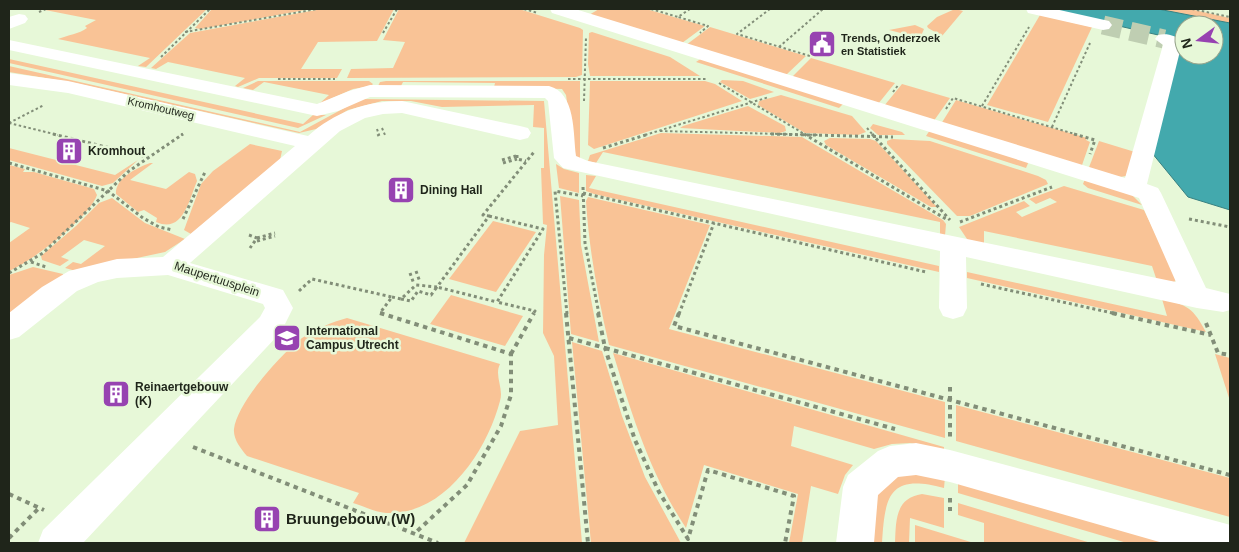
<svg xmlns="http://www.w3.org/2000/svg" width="1239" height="552" viewBox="0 0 1239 552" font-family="Arial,sans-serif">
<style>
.green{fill:#f9c396}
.water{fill:#43a9ad;stroke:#388181;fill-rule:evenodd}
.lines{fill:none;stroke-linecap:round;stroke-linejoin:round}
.minor-tunnel{stroke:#bfceb2;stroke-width:19;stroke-dasharray:19 9;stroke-linecap:butt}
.path-far2{stroke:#828e78;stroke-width:2;stroke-dasharray:2.5 2.5;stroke-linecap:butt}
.path-far1{stroke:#828e78;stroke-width:3;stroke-dasharray:3 3;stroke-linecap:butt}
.path{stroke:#828e78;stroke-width:4;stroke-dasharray:4.5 4.5;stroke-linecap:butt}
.minor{fill:#fff;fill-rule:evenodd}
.labels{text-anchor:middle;stroke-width:5;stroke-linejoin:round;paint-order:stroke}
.far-poi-label{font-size:11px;font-weight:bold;fill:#1f251a;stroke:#e7f8d8;text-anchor:start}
.far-street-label{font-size:11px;fill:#1f251a;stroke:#e7f8d8}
.poi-label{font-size:12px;font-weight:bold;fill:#1f251a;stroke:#e7f8d8;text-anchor:start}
.street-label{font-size:12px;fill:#1f251a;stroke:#e7f8d8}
.near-poi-label{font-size:15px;font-weight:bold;fill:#1f251a;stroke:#e7f8d8;text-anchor:start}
</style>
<rect width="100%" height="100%" fill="#e7f8d8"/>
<g class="green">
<path d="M 48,9 L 207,9 L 146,67 L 138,66 L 150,58 L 58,39 C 68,35 79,34 87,28 L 85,26 L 96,20 L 45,10 Z"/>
<path d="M 212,9 L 311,9 L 200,29 L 195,28 Z"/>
<path d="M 322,9 L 394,9 L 377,41 L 318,42 L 301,69 L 342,69 L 337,78 L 259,78 L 238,87 L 235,86 L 245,78 L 168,62 L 156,69 L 151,68 L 190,33 Z"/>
<path d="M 399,9 L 519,9 L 580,28 L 583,30 L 582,75 L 576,77 L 347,78 L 351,69 L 393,68 L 405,42 L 383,40 Z"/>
<path d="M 599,9 L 646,9 L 705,26 L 682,43 L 589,15 Z"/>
<path d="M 955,9 L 963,11 L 942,36 L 928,28 L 927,26 L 937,17 Z"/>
<path d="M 1158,9 L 1190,9 L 1230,18 L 1230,23 Z"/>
<path d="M 1040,15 L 1092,27 L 1048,122 L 987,105 Z"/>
<path d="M 915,25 L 924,29 L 920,38 L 889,30 Z"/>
<path d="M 710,27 L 806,56 L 785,76 L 686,45 Z"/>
<path d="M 592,32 L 670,57 L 700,76 L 590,76 L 588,64 L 589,33 Z"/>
<path d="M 702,58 L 844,103 L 839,108 L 696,62 Z"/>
<path d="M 811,58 L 895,83 L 878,104 L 791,78 Z"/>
<path d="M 9,59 L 303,124 L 313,115 L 326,115 L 298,128 L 9,63 Z"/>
<path d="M 9,66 L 300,132 L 361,99 L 544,101 L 582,543 L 464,543 L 520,431 L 558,425 L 554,356 L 543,333 L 544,255 L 547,225 L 543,224 L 541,168 L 544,168 L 544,128 L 533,127 L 534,105 L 442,107 L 411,101 L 382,101 L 348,110 L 316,129 L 299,133 L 75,83 L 9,72 Z"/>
<path d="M 722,80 L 743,81 L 774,92 L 750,99 L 720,82 Z"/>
<path d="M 258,81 L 369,81 L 373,84 L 371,86 L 353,89 L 319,104 L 329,95 L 264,82 L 253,90 L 243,88 Z"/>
<path d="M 386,81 L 580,81 L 580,159 L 575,157 L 566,95 L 562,89 L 494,87 L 495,83 L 403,82 L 401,86 L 378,86 L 380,82 Z"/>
<path d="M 590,81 L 705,81 L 715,84 L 742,101 L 594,149 L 588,145 Z"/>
<path d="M 902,84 L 950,98 L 933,122 L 884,106 Z"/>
<path d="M 781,95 L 852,116 L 866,132 L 858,135 L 805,133 L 758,105 L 759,101 Z"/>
<path d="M 956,100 L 1087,138 L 1086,140 L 1090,142 L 1081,168 L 941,124 Z"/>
<path d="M 748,106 L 785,126 L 786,131 L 780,133 L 680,128 L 683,126 Z"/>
<path d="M 873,124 L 902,132 L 905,135 L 878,135 L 870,128 Z"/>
<path d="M 930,130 L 1029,161 L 1026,168 L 926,136 Z"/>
<path d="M 661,133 L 802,137 L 943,220 L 946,224 L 945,236 L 940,235 L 940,222 L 603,152 L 596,163 L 588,161 L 590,155 Z"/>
<path d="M 830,138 L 870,139 L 876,141 L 937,207 L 931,207 L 826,145 L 824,141 Z"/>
<path d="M 892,139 L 930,141 L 1038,176 L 1046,180 L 1048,184 L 970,216 L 957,216 L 887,144 L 887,141 Z"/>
<path d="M 1099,141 L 1135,152 L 1126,176 L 1120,177 L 1088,170 Z"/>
<path d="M 250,144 L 282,151 L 280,160 L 191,234 L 184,230 L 201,184 L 213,171 Z"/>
<path d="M 9,148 L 115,175 L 138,160 L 113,183 L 102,186 L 9,160 Z"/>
<path d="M 150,163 L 153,163 L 130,180 L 166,189 L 189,172 L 195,174 L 197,181 C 189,200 183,234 156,222 L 157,218 L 144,210 L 138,212 L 116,194 C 115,178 137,168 150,163 Z"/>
<path d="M 556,164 L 564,169 L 579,173 L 579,193 L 559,188 Z"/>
<path d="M 9,165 L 25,169 L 23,172 L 34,172 L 94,189 L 97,195 C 89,218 31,262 9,271 L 9,243 L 30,228 L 11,222 L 9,223 Z"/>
<path d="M 586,175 L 596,176 L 589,188 L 939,266 L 939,272 L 594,194 L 586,191 Z"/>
<path d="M 1085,179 L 1131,194 L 1142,205 L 1088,188 L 1083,184 Z"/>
<path d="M 1064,186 L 1144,210 L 1177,279 L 1174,282 L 1157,281 L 1152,266 L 984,231 L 984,245 L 969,242 L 959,227 L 1024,201 L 1030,206 L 1016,212 L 1022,217 L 1057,202 L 1050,198 L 1036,204 L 1029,199 Z"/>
<path d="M 560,196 L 579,200 L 581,245 L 599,342 L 571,334 Z"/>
<path d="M 588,197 L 710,225 L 669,329 L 945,402 L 945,438 L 609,345 C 598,297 589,250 586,201 Z"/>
<path d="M 112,198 L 145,223 L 185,239 L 165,252 L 76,271 L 65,268 L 73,262 L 81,264 L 105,246 L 84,240 L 61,257 L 69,260 L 60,266 L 42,260 L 41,256 L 76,226 L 99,203 Z"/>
<path d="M 493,221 L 536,232 L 496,292 L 449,279 Z"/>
<path d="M 33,267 L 63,274 L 64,277 L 9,318 L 9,275 Z"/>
<path d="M 967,272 L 1167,316 L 1162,299 C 1188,305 1193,308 1206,332 L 967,278 Z"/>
<path d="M 451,295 L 523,316 L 505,346 L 430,324 Z"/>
<path d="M 347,318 L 500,364 C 494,376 504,388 500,401 C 487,451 444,516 386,513 C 375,512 363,506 353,503 L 359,493 L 247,456 C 241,449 233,439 234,429 C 237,403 281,354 302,338 C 315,329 332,322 347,318 Z"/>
<path d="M 572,342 L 602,351 L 622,416 L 645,477 L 681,543 L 591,543 Z"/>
<path d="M 613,353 L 944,447 L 944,450 L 910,443 L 892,444 L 874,449 L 794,426 L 791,446 L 853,465 L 845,475 L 838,494 L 811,486 L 802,543 L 789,543 L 798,494 L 704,465 L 686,528 C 650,474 632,415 613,353 Z"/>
<path d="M 1215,354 L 1230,358 L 1230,401 Z"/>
<path d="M 956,405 L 1230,478 L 1230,517 L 956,441 Z"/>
<path d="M 915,471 L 945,477 L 944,488 C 888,473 885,497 882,543 L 869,543 L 875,496 L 893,477 Z"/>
<path d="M 958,481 L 1172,543 L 1127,543 L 958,493 Z"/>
<path d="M 922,494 L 944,498 L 944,528 L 910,518 L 909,543 L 895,543 C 896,521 895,498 922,494 Z"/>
<path d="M 958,503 L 1091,543 L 989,543 L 984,542 L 984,523 L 958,515 Z"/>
<path d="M 915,525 L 974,543 L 915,543 Z"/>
</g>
<path class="water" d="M 1045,9 L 1158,9 L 1230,23 L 1230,210 L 1188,197 L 1152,153 L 1180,40 ZM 1184,25 L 1214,25 L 1214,55 L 1184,55 Z"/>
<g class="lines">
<path class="minor-tunnel" d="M 1103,25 L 1164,39"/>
<g class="path-far2">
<path d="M 524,9 L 538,13"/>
<path d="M 651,9 L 678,17"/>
<path d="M 690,9 L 678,17 L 708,26 L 700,33"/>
<path d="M 770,9 L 737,34 L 810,56"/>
<path d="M 1192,9 L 1230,17"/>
<path d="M 39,12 L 46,9"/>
<path d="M 185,32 L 317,9"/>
<path d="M 383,33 L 397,9"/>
<path d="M 779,47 L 823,9"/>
<path d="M 161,57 L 210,9"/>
<path d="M 278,79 L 335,79"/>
<path d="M 568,79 L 707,79"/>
<path d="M 719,83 L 806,135"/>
<path d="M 893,92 L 899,84"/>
<path d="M 584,101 L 586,37"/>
<path d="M 982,106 L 1029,27"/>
<path d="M 946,109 L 953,98 L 1078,135"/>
<path d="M 9,123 L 58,135"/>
<path d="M 9,123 L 44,105"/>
<path d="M 1052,127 L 1090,43"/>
<path d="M 382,128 L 385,135"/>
<path d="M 867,128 L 873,135"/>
<path d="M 377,129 L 379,135"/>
<path d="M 660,131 L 820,135"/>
<path d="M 181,135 L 183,134"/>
<path d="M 645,135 L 769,97"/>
</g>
<g class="path-far1">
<path d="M 53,134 L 147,157"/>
<path d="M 378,134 L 379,136"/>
<path d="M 771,134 L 893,137"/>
<path d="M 804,134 L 946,219"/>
<path d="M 872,134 L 950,220"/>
<path d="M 1074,134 L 1095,140 L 1090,154"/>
<path d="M 603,148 L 649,134"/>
<path d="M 517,155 L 517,159 L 526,161"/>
<path d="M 502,160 L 516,156"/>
<path d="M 9,163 L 108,191 L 143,218 L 159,227 L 173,230"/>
<path d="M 503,163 L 517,159"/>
<path d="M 583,187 L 585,243 L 599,314"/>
<path d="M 583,193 L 926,272"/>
<path d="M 489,216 L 543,229 L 497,302 L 535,311 L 533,314"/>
<path d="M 183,219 L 205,172"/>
<path d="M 1189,219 L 1230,227"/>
<path d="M 960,222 L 1052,187"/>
<path d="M 249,235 L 257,238 L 250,248"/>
<path d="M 257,238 L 275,233"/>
<path d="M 257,241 L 275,236"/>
<path d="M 31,262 L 46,267"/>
<path d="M 416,271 L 420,282"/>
<path d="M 9,273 L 43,253 L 129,171 L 183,134"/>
<path d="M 410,273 L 414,284"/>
<path d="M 981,284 L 1117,314"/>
<path d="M 299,291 L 312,279 L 392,297 L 380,313 L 384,314"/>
<path d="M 392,297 L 401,299 L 416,285 L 437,287 L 489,216 L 483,215 L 534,152"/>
<path d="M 401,299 L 411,301 L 418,291 L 431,295 L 437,287 L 497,302"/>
<path d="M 567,314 L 555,191 L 583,196"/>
<path d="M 679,314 L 714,223"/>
</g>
<g class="path">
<path d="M 380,313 L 511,354 L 511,395 L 501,426 L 467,485 L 414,534"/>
<path d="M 566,313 L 588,543"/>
<path d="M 598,313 L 605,348 L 895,429"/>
<path d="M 679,313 L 674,326 L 1230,475"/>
<path d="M 1112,313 L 1211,335"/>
<path d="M 1206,323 L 1218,353 L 1230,355"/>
<path d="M 569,338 L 605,348 L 635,440 L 659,492 L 688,539 L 708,470 L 794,496 L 785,543"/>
<path d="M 511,354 L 534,313"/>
<path d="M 950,387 L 950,437"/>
<path d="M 193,447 L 438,543"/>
<path d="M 9,494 L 44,510"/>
<path d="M 950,498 L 950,511"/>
<path d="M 9,538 L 40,507"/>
</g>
<g class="minor">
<path d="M 550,9 L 575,9 L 1125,178 L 1163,45 L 1155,39 L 1158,35 C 1166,33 1177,35 1182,43 L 1147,184 L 1158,188 L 1161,193 L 1206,288 L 1230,294 L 1230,310 L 1223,312 L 1197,308 L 966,257 L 967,308 L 963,316 L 953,319 L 943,316 L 939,308 L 940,251 L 563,168 L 554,158 L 548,101 L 545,98 L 370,97 L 338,111 L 317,116 L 9,50 L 9,40 L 317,104 L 349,91 L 370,85 L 549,86 C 576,93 573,133 576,156 L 588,161 L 1176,282 L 1139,198 L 552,13 Z"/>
<path d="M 1026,9 L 1055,9 L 1109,21 L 1112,25 L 1109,29 L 1103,30 L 1028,13 Z"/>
<path d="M 19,14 L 25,15 L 28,19 L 25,23 L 9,29 L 9,17 Z"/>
<path d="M 9,73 L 68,81 L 308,136 C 335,112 365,101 402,101 L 520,126 L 528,128 L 531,133 L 528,138 L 520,140 L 402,113 L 383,114 L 365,118 L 340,131 L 190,263 L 283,290 L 293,308 L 281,332 L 83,543 L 38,543 L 43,530 L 260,317 L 265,308 L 263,304 L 168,275 L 117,278 L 98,282 L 77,291 L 19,337 L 9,340 L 9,313 L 42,287 L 69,271 L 117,259 L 163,257 L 295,146 L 68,93 L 9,85 Z"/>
<path d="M 916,443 L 950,450 L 1227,524 L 1230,525 L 1230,543 L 1163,543 L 950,482 L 916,475 L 898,477 L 878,495 L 874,543 L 836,543 L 843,487 L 848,475 L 878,451 L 890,446 Z"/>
</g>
</g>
<defs>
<g id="civic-square" transform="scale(1.4375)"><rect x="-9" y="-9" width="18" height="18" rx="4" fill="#9743b1" stroke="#e7f8d8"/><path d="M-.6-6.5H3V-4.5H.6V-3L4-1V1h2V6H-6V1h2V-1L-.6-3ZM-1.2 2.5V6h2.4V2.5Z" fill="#fff"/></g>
<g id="building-square" transform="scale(1.4375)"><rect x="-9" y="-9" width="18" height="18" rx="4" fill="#9743b1" stroke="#e7f8d8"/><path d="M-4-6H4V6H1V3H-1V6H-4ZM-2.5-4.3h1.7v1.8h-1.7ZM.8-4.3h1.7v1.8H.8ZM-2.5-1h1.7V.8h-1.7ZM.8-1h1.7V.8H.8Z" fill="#fff"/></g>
<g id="university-square" transform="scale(1.4375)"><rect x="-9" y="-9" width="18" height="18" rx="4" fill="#9743b1" stroke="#e7f8d8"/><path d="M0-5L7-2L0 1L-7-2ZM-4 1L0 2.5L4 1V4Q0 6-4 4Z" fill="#fff"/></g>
</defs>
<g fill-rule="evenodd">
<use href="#civic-square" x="822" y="44"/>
<use href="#building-square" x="69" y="151"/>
<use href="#building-square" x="401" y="190"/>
<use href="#university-square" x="287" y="338"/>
<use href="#building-square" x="116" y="394"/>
<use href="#building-square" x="267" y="519"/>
</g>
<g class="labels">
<g class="far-poi-label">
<text x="841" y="42">Trends, Onderzoek<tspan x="841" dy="13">en Statistiek</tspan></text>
</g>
<g class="far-street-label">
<text transform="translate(161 108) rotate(13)" y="4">Kromhoutweg</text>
</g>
<g class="poi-label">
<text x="88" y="155">Kromhout</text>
<text x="420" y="194">Dining Hall</text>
<text x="306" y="335">International<tspan x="306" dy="14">Campus Utrecht</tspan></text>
<text x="135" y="391">Reinaertgebouw<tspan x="135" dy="14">(K)</tspan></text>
</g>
<g class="street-label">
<text transform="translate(217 279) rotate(18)" y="4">Maupertuusplein</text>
</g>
<g class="near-poi-label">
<text x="286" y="524">Bruungebouw (W)</text>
</g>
</g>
<rect width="1239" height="552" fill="none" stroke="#1f251a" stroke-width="20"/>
<g transform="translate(1199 40) rotate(255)"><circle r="24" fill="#e7f8d8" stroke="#97a48c"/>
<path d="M0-4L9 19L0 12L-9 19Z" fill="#9743b1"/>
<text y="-8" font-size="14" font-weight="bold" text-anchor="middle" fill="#1f251a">N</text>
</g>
</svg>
